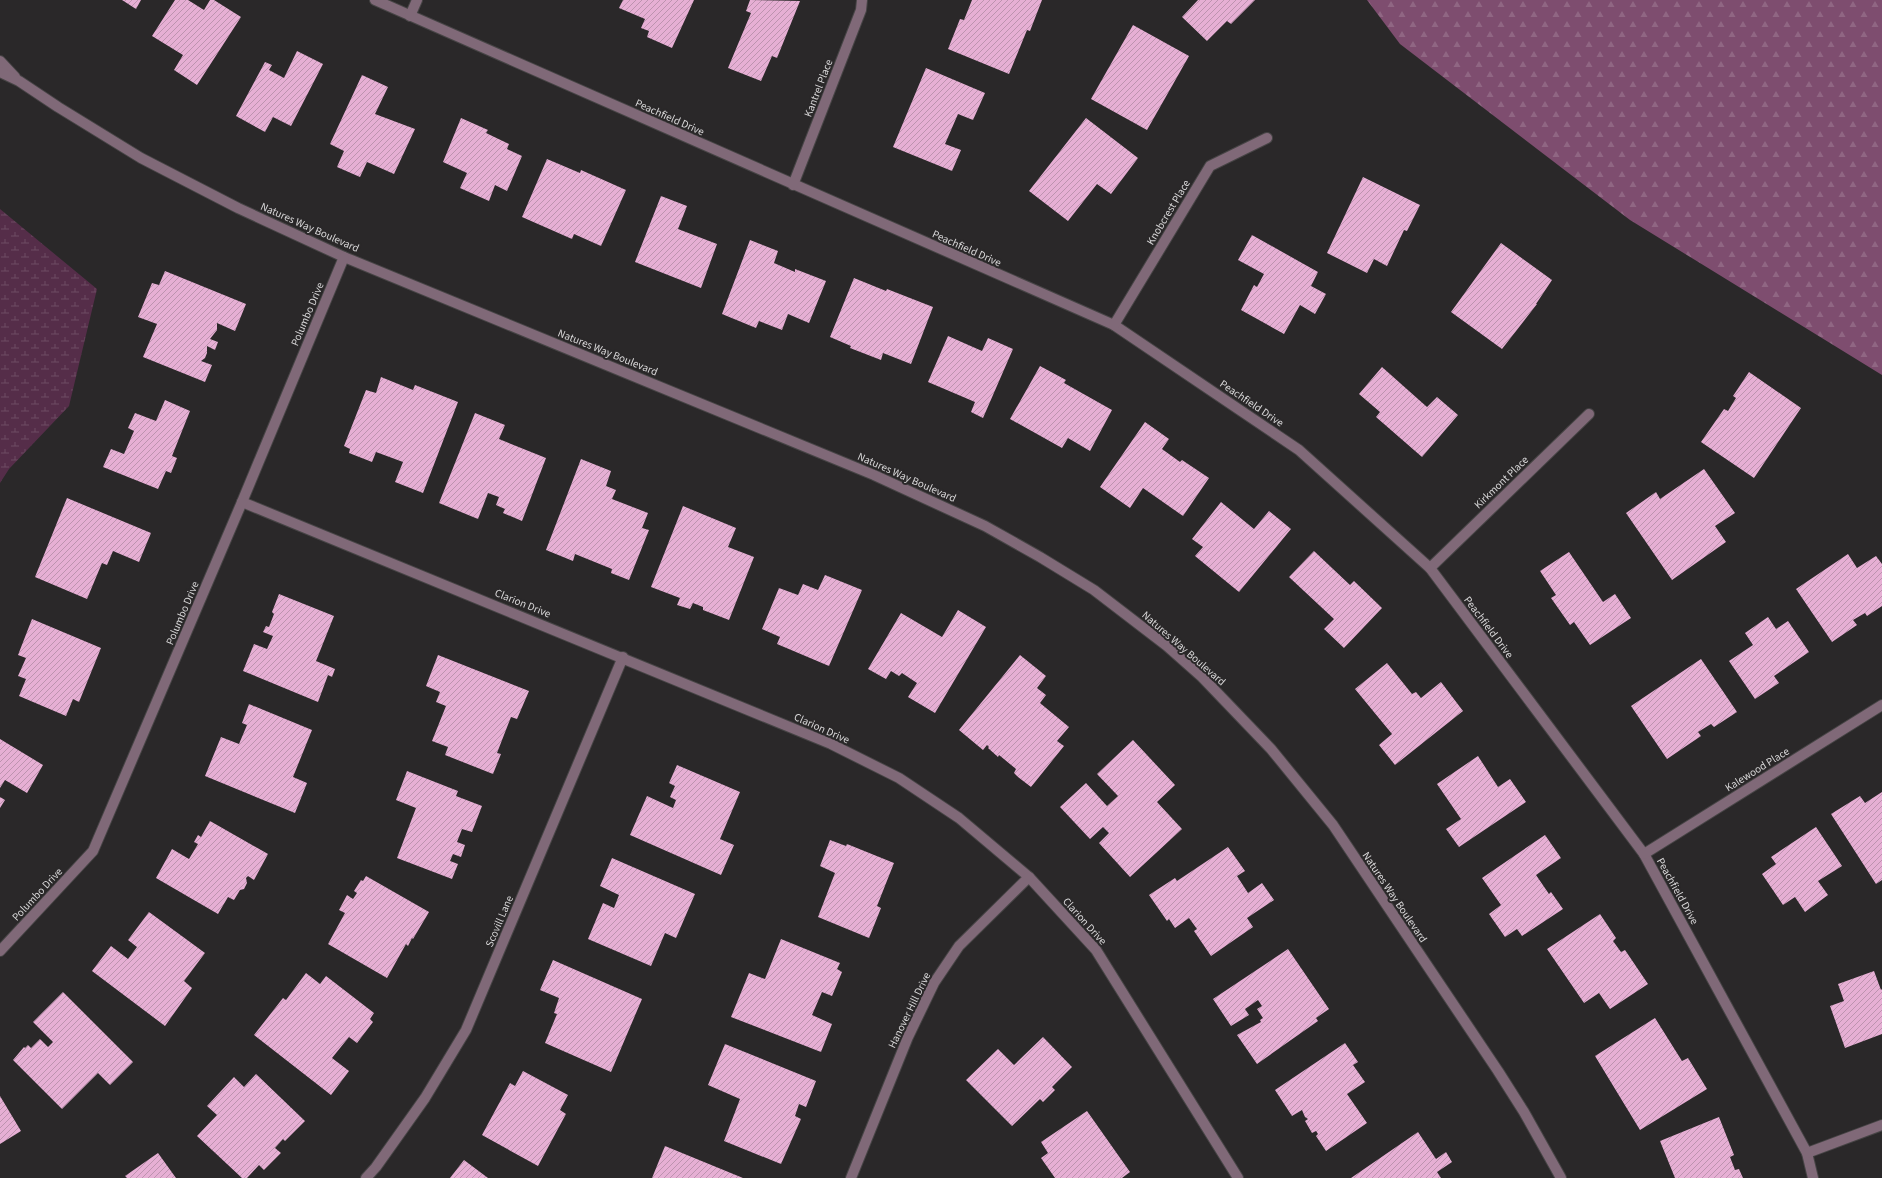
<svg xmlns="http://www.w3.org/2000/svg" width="1882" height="1178" viewBox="0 0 1882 1178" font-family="'Source Sans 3',sans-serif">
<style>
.forest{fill:url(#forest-firs)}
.wetland{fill:url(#wetland-marsh)}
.building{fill:url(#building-hatch)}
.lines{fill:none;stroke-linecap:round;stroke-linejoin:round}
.minor-casing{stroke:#464445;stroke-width:12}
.minor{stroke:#806978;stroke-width:10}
.labels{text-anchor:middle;stroke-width:4;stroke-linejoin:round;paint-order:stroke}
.street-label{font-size:11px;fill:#d8d7d8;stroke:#2a2829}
</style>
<defs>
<pattern id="forest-firs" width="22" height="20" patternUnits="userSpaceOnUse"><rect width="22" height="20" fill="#7e4d6f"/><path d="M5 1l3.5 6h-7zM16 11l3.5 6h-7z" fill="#906683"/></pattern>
<pattern id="wetland-marsh" width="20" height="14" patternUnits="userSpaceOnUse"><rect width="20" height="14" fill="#552d49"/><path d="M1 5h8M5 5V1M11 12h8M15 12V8" fill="none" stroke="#6d4b62"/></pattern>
<pattern id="building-hatch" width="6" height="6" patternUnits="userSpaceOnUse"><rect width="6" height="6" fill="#e6afd4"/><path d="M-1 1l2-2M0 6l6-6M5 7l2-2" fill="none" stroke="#bd93af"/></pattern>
</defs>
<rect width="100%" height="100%" fill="#2a2829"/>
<path class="forest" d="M 1367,0 L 1882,0 L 1882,375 L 1630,220 L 1400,44 Z"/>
<path class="wetland" d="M 0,209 L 97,289 L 69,406 L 9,469 L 0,483 Z"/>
<g class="building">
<path d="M 122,0 L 141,0 L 136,9 Z"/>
<path d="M 175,0 L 188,0 L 204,10 L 210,0 L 214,0 L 241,17 L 197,85 L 174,70 L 183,55 L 152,36 Z"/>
<path d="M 623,0 L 694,0 L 672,48 L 647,37 L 649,31 L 641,28 L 645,19 L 619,8 Z"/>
<path d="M 750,0 L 800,1 L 777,58 L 772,56 L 761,81 L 728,68 L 751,13 L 746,11 Z"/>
<path d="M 972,0 L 1042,0 L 1030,31 L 1027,30 L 1009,74 L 948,49 L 960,19 L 964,20 Z"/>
<path d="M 1198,0 L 1255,0 L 1231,24 L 1227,21 L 1207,41 L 1182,17 Z"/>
<path d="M 1133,25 L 1189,56 L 1147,130 L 1091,99 Z"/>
<path d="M 297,51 L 323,64 L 291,126 L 273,117 L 265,132 L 236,116 L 265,62 L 272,65 L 269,70 L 284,78 Z"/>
<path d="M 926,68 L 985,93 L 973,120 L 958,114 L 945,144 L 961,150 L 952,171 L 893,147 Z"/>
<path d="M 362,75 L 388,87 L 375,114 L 415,129 L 394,174 L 367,162 L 360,177 L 337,167 L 344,151 L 330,144 Z"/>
<path d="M 461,118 L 488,130 L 486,133 L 509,144 L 507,149 L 522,156 L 507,191 L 495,185 L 489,201 L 460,188 L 467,173 L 443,162 Z"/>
<path d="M 1086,118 L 1138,158 L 1111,194 L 1097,184 L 1068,221 L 1029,191 Z"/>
<path d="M 547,159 L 580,173 L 581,170 L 626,190 L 601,246 L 574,234 L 572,239 L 522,217 Z"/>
<path d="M 1363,177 L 1420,205 L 1407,231 L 1404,230 L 1387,266 L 1374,259 L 1367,273 L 1327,253 Z"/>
<path d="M 661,196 L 687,206 L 678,229 L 717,244 L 701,288 L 635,262 Z"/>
<path d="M 1252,235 L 1318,272 L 1311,286 L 1326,294 L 1315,314 L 1300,305 L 1284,334 L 1241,310 L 1254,285 L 1257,287 L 1264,274 L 1238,260 Z"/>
<path d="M 750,240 L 778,251 L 774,263 L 795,272 L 795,269 L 826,281 L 809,323 L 788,314 L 782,330 L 759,321 L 756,328 L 722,314 Z"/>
<path d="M 1501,243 L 1552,280 L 1536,304 L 1537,304 L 1502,349 L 1451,312 Z"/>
<path d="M 165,271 L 246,304 L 235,331 L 217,323 L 217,330 L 210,339 L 218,342 L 215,350 L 207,346 L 207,353 L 205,358 L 201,361 L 212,365 L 205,382 L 143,357 L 157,324 L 138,317 L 152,283 L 159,285 Z"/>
<path d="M 854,278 L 886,291 L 887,289 L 933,307 L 911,364 L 883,353 L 881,360 L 850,348 L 851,346 L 830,337 Z"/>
<path d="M 948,336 L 982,351 L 988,338 L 1013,349 L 983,418 L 971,412 L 975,402 L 928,382 Z"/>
<path d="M 1040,366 L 1066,380 L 1064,383 L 1112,410 L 1090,451 L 1068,438 L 1062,448 L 1010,419 Z"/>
<path d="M 1382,367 L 1427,407 L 1437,397 L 1458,415 L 1422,457 L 1376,417 L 1380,412 L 1359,394 Z"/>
<path d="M 1749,372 L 1801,408 L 1754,478 L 1701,442 L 1724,409 L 1728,411 L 1736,398 L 1733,396 Z"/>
<path d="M 381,377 L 413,390 L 415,385 L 458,402 L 423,493 L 395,482 L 403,462 L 376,452 L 372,462 L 349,453 L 350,449 L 344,446 L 366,390 L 376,393 Z"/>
<path d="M 165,400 L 190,411 L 172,456 L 177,458 L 171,473 L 166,471 L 158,489 L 103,467 L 111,449 L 124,454 L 134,431 L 128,428 L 135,413 L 156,421 Z"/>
<path d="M 475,413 L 505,425 L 499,439 L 546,458 L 522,521 L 503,513 L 505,509 L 496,505 L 499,497 L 488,493 L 478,519 L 439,503 Z"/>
<path d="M 1145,422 L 1169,439 L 1162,449 L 1180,462 L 1182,460 L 1209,478 L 1183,516 L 1143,488 L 1130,508 L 1100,487 Z"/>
<path d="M 581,459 L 611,471 L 606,486 L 616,490 L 612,499 L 648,513 L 642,528 L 649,530 L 629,580 L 611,573 L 612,569 L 575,554 L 573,561 L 546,550 Z"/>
<path d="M 1704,469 L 1735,513 L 1715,526 L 1726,542 L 1672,580 L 1626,513 L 1656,492 L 1660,499 Z"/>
<path d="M 67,498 L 151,533 L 139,562 L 113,551 L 107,565 L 102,563 L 87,599 L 35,577 Z"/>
<path d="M 1221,502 L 1254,529 L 1269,511 L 1291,529 L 1239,592 L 1195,556 L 1203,547 L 1192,539 Z"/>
<path d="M 683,506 L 736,528 L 728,547 L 754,557 L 729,620 L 703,610 L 703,607 L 693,603 L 690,609 L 677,605 L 680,598 L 651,587 Z"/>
<path d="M 1314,551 L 1350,585 L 1354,581 L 1382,608 L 1344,648 L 1324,629 L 1334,619 L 1289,577 Z"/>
<path d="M 1569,552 L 1603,602 L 1615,594 L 1631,618 L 1590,645 L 1574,622 L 1570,625 L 1551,598 L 1556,595 L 1540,571 Z"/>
<path d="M 1848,554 L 1857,568 L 1876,556 L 1882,564 L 1882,606 L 1867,616 L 1865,613 L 1853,620 L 1857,625 L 1832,642 L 1796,589 Z"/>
<path d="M 825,575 L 862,590 L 829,666 L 777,644 L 780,637 L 762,629 L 779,588 L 798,595 L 803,584 L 818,590 Z"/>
<path d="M 279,594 L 334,616 L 316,661 L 335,669 L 332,677 L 328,675 L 318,702 L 243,671 L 254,644 L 267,649 L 273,636 L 263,632 L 266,626 L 269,627 L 274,614 L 272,612 Z"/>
<path d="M 958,610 L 986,627 L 935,713 L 908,697 L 917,683 L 902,673 L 899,676 L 891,671 L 886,679 L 868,669 L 901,613 L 942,637 Z"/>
<path d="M 1768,617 L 1776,629 L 1788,621 L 1809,652 L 1774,676 L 1779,683 L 1755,699 L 1729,661 L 1753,645 L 1745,633 Z"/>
<path d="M 32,619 L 101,648 L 79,702 L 73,699 L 66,716 L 19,696 L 26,679 L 18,676 L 26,658 L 18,655 Z"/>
<path d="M 438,655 L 529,691 L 517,719 L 511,717 L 497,753 L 501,754 L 493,774 L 445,755 L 448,747 L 432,741 L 446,706 L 436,702 L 440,692 L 426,686 Z"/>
<path d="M 1020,655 L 1046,676 L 1037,688 L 1046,695 L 1040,703 L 1069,727 L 1057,741 L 1064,746 L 1031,787 L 1018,777 L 1014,773 L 1016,769 L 999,755 L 998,757 L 988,748 L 989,747 L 987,745 L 983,750 L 959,730 Z"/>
<path d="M 1701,659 L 1737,712 L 1714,727 L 1711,724 L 1698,732 L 1701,736 L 1667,759 L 1631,706 Z"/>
<path d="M 1387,663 L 1412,694 L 1416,692 L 1421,698 L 1441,682 L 1463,711 L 1395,765 L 1379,745 L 1392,734 L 1355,689 Z"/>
<path d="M 249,704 L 312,730 L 293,777 L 307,783 L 295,813 L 205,776 L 221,737 L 239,744 L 247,725 L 242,723 Z"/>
<path d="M 0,739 L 43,765 L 27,793 L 5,780 L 0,788 Z"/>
<path d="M 1133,740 L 1175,785 L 1157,802 L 1182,829 L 1130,877 L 1099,843 L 1109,833 L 1103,827 L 1090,839 L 1060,807 L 1086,783 L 1107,806 L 1118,796 L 1097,774 Z"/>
<path d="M 1478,756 L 1498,787 L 1510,779 L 1526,802 L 1459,847 L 1446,829 L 1461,819 L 1437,784 Z"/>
<path d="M 677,765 L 740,792 L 720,839 L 734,845 L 721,875 L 630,835 L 647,796 L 673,808 L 676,800 L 670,797 L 675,786 L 669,783 Z"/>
<path d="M 407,771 L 458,791 L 456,796 L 482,806 L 472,832 L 462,829 L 457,842 L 465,845 L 461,857 L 453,854 L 450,861 L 458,864 L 452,879 L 397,858 L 416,808 L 396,800 Z"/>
<path d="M 1882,792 L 1882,880 L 1876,884 L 1831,814 L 1860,796 L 1865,803 Z"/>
<path d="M 0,797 L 5,800 L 0,808 Z"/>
<path d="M 210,821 L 268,854 L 254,880 L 248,876 L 246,878 L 247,883 L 244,889 L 240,890 L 234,900 L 228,897 L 218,914 L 156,878 L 172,849 L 189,859 L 198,844 L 194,842 L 198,835 L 201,837 Z"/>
<path d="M 1816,827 L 1842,866 L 1818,881 L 1828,895 L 1805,912 L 1795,897 L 1783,905 L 1762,874 L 1776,864 L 1771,857 Z"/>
<path d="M 1545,835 L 1561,858 L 1536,875 L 1549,894 L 1551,892 L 1563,909 L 1522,936 L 1517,929 L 1505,937 L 1489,914 L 1501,905 L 1482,878 Z"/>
<path d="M 830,840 L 846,846 L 847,844 L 894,863 L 877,906 L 881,908 L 869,938 L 818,917 L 835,873 L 820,866 Z"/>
<path d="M 1228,847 L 1245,871 L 1237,876 L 1248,893 L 1262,883 L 1274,900 L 1247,918 L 1253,927 L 1211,956 L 1194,931 L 1197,929 L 1189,918 L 1175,928 L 1169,919 L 1167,921 L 1149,895 L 1175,878 L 1177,881 Z"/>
<path d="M 612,858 L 695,894 L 676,938 L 665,933 L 651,966 L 588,939 L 603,903 L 614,908 L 619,895 L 600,886 Z"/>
<path d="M 366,876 L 429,912 L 413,939 L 412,938 L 408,946 L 406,944 L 387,978 L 328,944 L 345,913 L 339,910 L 347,895 L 353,899 L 357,893 L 354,891 L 361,880 L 363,881 Z"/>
<path d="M 149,912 L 205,953 L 184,981 L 192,988 L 165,1026 L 92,971 L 111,946 L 128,959 L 137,947 L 128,940 Z"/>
<path d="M 1600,914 L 1616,938 L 1613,941 L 1621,952 L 1625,950 L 1648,984 L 1610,1009 L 1599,993 L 1584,1003 L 1547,949 Z"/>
<path d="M 781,939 L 840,963 L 837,969 L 842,972 L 832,996 L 822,992 L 812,1015 L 832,1024 L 821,1052 L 731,1017 L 749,973 L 765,979 Z"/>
<path d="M 1288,949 L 1329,1009 L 1316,1018 L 1318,1021 L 1257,1064 L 1237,1035 L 1261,1022 L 1260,1020 L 1263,1018 L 1257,1009 L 1262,1006 L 1258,1000 L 1245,1009 L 1249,1015 L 1231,1026 L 1213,999 Z"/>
<path d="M 553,960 L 642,999 L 611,1072 L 545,1043 L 557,1014 L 554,1013 L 559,998 L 540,990 Z"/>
<path d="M 1874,971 L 1881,990 L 1882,989 L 1882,1034 L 1845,1048 L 1830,1006 L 1844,1001 L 1838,984 Z"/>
<path d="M 306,973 L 320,984 L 326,976 L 374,1013 L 370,1019 L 373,1022 L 357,1043 L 349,1037 L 332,1058 L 349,1071 L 331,1095 L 254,1035 L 283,998 L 286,1000 Z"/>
<path d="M 63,992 L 133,1062 L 110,1085 L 98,1073 L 62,1109 L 13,1060 L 24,1047 L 25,1048 L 28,1045 L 31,1048 L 40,1039 L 48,1047 L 53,1042 L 33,1022 Z"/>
<path d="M 1655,1018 L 1682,1061 L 1688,1058 L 1707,1089 L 1640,1130 L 1595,1056 Z"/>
<path d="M 1043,1037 L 1072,1067 L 1052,1087 L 1055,1090 L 1043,1102 L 1040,1099 L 1012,1126 L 966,1080 L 998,1049 L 1014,1065 Z"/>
<path d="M 1345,1043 L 1358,1062 L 1353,1065 L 1365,1082 L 1347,1094 L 1367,1123 L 1326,1151 L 1316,1136 L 1318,1134 L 1316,1131 L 1312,1133 L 1305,1121 L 1308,1119 L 1305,1117 L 1302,1110 L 1292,1116 L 1275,1090 Z"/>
<path d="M 725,1044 L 816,1081 L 806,1107 L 799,1104 L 795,1116 L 801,1119 L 781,1164 L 724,1141 L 740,1099 L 708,1085 Z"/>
<path d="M 523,1071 L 568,1095 L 560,1110 L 566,1114 L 538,1166 L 482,1135 L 510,1083 L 515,1086 Z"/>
<path d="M 256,1074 L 305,1121 L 285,1141 L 283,1139 L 275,1148 L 281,1153 L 264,1170 L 259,1165 L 247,1178 L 242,1178 L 197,1136 L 217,1115 L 207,1106 L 234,1077 L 244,1087 Z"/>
<path d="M 0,1096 L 21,1131 L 0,1144 Z"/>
<path d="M 1087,1111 L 1130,1172 L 1122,1178 L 1055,1178 L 1041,1158 L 1048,1153 L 1041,1142 Z"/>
<path d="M 1719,1117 L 1734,1155 L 1730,1157 L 1735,1170 L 1739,1169 L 1743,1178 L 1675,1178 L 1660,1141 Z"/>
<path d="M 1418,1132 L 1436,1159 L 1446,1152 L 1452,1162 L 1437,1172 L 1441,1178 L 1351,1178 Z"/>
<path d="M 665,1146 L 743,1178 L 652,1178 Z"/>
<path d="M 158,1153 L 176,1178 L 127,1178 L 125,1176 Z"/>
<path d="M 464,1160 L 488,1178 L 450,1178 Z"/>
</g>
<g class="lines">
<g class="minor-casing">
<g id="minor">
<path d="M 375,0 L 1114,325 L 1299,450 L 1430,568 L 1644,854 L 1807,1153 L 1813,1178"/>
<path d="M 410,16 L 417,0"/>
<path d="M 0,61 L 15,77"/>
<path d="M 0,72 L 19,81 L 58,107 L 141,158 L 238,208 L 344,257 L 874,475 L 985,526 L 1040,557 L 1094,590 L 1167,646 L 1202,677 L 1271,749 L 1333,825 L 1498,1071 L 1524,1112 L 1561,1178"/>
<path d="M 793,185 L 861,10 L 862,0"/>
<path d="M 1114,325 L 1210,166 L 1267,138"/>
<path d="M 242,502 L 831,744 L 899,778 L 959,818 L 1029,877 L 1096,950 L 1238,1178"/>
<path d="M 1430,568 L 1589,414"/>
<path d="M 1644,854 L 1882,705"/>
<path d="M 0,951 L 93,851 L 242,502 L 344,257"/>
<path d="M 1807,1153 L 1882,1125"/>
<path d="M 366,1178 L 376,1167 L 425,1098 L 466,1030 L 623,657"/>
<path d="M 851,1178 L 908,1037 L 934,983 L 959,946 L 1029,877"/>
</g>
</g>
<use href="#minor" class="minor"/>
</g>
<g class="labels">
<g class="street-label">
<text transform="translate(818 88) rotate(-69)" y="4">Kantrel Place</text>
<text transform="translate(670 117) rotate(24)" y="4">Peachfield Drive</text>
<text transform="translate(1168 212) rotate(-59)" y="4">Knobcrest Place</text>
<text transform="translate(310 227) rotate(24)" y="4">Natures Way Boulevard</text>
<text transform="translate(967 248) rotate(24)" y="4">Peachfield Drive</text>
<text transform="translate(307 314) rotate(-67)" y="4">Polumbo Drive</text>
<text transform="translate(608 352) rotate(22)" y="4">Natures Way Boulevard</text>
<text transform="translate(1252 403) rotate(34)" y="4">Peachfield Drive</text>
<text transform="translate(907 477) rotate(24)" y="4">Natures Way Boulevard</text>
<text transform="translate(1501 482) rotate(-44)" y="4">Kirkmont Place</text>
<text transform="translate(523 603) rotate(22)" y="4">Clarion Drive</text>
<text transform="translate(182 613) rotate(-67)" y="4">Polumbo Drive</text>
<text transform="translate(1489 627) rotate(53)" y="4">Peachfield Drive</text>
<text transform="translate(1184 648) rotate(41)" y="4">Natures Way Boulevard</text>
<text transform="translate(822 728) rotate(24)" y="4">Clarion Drive</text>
<text transform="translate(1757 769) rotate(-32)" y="4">Kalewood Place</text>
<text transform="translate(1678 891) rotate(61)" y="4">Peachfield Drive</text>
<text transform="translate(37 894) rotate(-47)" y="4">Polumbo Drive</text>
<text transform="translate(1395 897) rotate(56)" y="4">Natures Way Boulevard</text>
<text transform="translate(499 921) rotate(-67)" y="4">Scovill Lane</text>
<text transform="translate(1085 921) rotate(48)" y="4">Clarion Drive</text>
<text transform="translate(909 1010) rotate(-64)" y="4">Hanover Hill Drive</text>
</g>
</g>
</svg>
